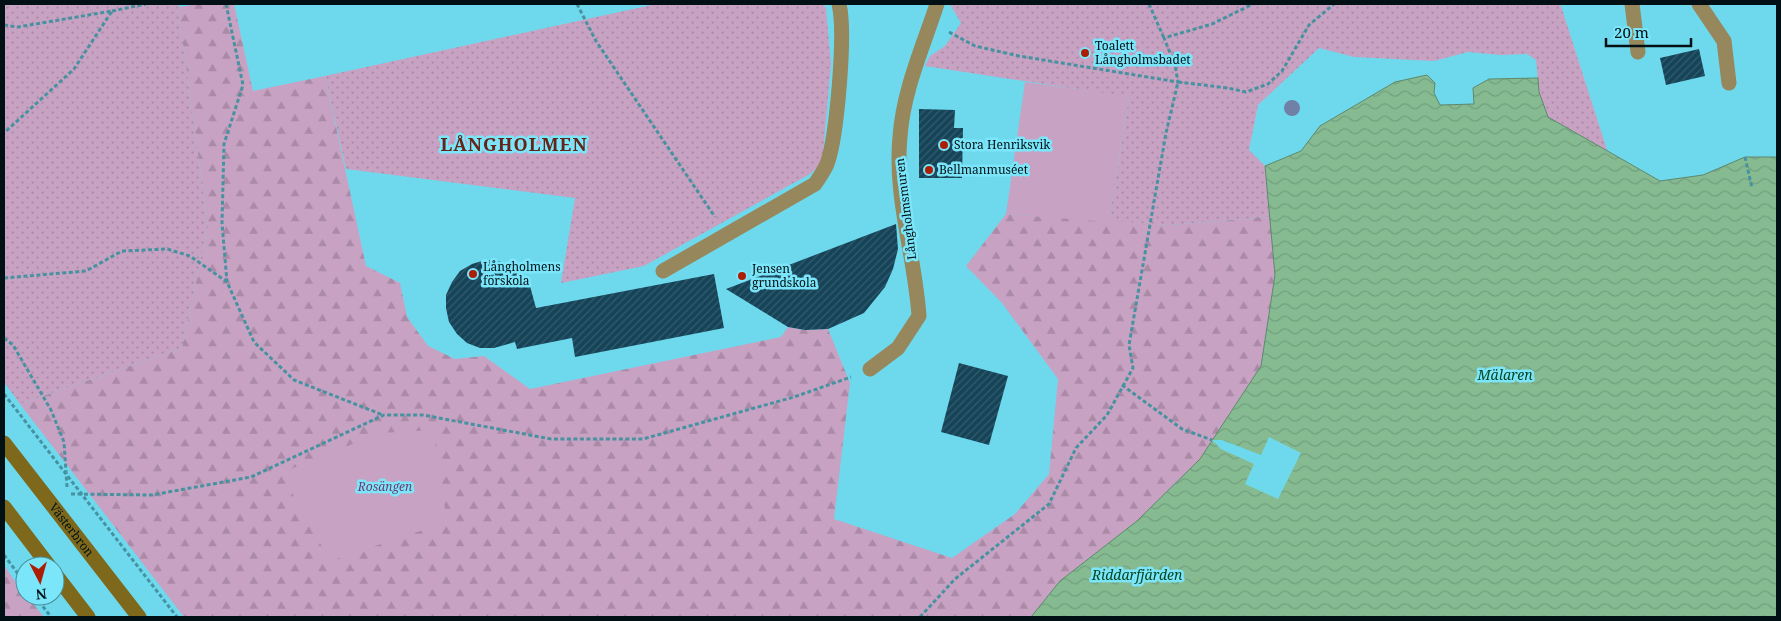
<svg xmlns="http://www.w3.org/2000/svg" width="1781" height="621" viewBox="0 0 1781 621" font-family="'Noto Serif',serif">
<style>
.grass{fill:url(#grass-dots)}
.forest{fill:url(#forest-firs)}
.garden{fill:#c8a2c2}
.water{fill:url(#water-waves);stroke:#5e886c}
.pier{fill:#6ed9ed}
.building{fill:url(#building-hatch)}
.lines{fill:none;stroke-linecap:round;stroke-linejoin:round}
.path{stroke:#4792a0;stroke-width:3;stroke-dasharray:4 2.5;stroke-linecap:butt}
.lane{stroke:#96875c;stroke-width:15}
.street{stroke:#96875c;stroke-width:15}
.secondary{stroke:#7e681c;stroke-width:15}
.path-bridge{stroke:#4792a0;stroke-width:3;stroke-dasharray:4 2.5;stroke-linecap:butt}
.secondary-bridge{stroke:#7e681c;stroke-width:15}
.tree{fill:#7080a6}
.poi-dot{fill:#ac1d06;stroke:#7be6fa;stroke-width:2}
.labels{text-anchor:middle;stroke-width:5;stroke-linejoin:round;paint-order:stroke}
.poi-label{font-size:12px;fill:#001014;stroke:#7be6fa;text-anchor:start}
.street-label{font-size:12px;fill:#001014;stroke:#7be6fa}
.park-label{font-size:12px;font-style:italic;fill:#72376c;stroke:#7be6fa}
.water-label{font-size:14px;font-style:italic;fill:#064621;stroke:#7be6fa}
.district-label{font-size:18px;font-weight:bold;letter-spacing:1px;fill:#662318;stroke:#7be6fa}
</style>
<defs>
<pattern id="grass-dots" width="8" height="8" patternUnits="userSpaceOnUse" patternTransform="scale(1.25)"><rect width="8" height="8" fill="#c8a2c2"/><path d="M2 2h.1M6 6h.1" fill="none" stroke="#aa8aa6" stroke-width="1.8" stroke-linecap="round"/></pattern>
<pattern id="forest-firs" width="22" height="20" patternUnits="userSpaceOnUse" patternTransform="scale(1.25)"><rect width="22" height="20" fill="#c8a2c2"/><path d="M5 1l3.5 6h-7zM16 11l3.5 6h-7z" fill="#aa8aa6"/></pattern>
<pattern id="water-waves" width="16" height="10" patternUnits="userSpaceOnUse" patternTransform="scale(1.25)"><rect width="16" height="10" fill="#86bb92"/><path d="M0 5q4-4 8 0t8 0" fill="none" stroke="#72a07d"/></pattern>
<pattern id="building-hatch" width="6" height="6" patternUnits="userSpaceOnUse" patternTransform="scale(1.25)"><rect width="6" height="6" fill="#154459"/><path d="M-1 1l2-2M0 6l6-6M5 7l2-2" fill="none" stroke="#345b6c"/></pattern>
</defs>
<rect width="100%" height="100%" fill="#6ed9ed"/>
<g class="grass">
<path d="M 4,4 L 180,4 L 178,7 L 208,226 L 182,348 L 20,404 L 4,382 Z"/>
<path d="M 656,4 L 823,4 L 826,8 L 831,64 L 822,163 L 810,174 L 644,266 L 561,283 L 575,198 L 346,169 L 325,76 Z"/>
<path d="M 950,4 L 1557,4 L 1561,6 L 1608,153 L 1548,117 L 1539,92 L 1536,60 L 1527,54 L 1501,55 L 1468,52 L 1434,61 L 1354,57 L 1319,48 L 1258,105 L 1249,150 L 1265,166 L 1270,217 L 1170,225 L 1109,222 L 1129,97 L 925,66 L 930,56 L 945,46 L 961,23 Z"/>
</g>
<g class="forest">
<path d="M 199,4 L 234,4 L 253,91 L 325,76 L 366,266 L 400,283 L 407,317 L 428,346 L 455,359 L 484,356 L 530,389 L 781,337 L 788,327 L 805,330 L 828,329 L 850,383 L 834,519 L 952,558 L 1015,514 L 1049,474 L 1058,379 L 1002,303 L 966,266 L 1006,214 L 1170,225 L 1270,217 L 1275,275 L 1261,366 L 1200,459 L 1137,521 L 1060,581 L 1031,617 L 184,617 L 20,404 L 182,348 L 208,226 L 178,7 Z"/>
<path d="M 4,565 L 25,596 L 27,596 L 44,617 L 4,617 Z"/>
</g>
<g class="garden">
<path d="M 1025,82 L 1129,96 L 1109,222 L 1006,214 Z"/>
<path d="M 433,430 L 447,522 L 330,561 L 281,473 L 380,433 Z"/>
</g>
<path class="water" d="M 1427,75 L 1435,83 L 1434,93 L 1440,105 L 1474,104 L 1473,88 L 1489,79 L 1538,78 L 1539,92 L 1548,117 L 1660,181 L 1703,175 L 1745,157 L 1777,157 L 1777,617 L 1031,617 L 1060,581 L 1137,521 L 1200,459 L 1261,366 L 1275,275 L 1265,166 L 1301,151 L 1320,126 L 1395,82 Z"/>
<path class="pier" d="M 1269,437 L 1301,453 L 1278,499 L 1245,484 L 1254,464 L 1221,449 L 1212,440 L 1222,440 L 1261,455 Z"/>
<g class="building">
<path d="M 1699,49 L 1705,76 L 1666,85 L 1660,58 Z"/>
<path d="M 919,109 L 955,110 L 954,128 L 963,128 L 962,178 L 919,178 Z"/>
<path d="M 896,224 L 898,249 L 893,269 L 885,287 L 864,313 L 828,329 L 805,330 L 788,327 L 726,289 Z"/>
<path d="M 485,260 L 499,261 L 512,266 L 522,275 L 530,286 L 536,308 L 714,274 L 724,328 L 575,357 L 572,338 L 517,349 L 515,342 L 494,348 L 480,348 L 467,343 L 457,334 L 449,322 L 446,308 L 446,295 L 452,282 L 460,271 L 472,264 Z"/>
<path d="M 959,363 L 1008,376 L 989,445 L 941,432 Z"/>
</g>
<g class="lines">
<g class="path">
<path d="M 226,4 L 243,85 L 224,144 L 222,223 L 227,282"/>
<path d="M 577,4 L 596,41 L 715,217"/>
<path d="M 1149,4 L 1164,38"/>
<path d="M 112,11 L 146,4"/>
<path d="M 4,25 L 18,27 L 112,11 L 74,69 L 4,133"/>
<path d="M 949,32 L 975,46 L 1019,56 L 1178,82 L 1175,65 L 1164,38 L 1212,24 L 1253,4"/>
<path d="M 1745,157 L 1752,188"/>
<path d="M 4,278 L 86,271 L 122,251 L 167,249 L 190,256 L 227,282 L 254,342 L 294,380 L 383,415"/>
<path d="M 4,338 L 13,345 L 51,410 L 64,442 L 67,487"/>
<path d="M 1122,385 L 1182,429 L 1212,440"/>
<path d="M 71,494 L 152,495 L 251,477 L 384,415 L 423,415 L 551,439 L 643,439 L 794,397 L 851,377"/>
<path d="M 4,555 L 25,583"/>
<path d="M 35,596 L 51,617"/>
<path d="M 920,617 L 955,579 L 1049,504 L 1076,448 L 1107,415 L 1133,368 L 1129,345 L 1166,133 L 1178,82 L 1228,88 L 1246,92 L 1268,84 L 1282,71 L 1309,25 L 1334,4"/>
</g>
<g class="lane">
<path d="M 1632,4 L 1638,52"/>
<path d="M 1699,4 L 1724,41 L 1729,83"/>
<path d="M 663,271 L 815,184 C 819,178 824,171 827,164 C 837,137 846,32 839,4"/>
</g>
<path class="street" d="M 870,369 L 898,348 L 919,316 C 915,256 894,196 900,137 C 903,91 923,47 937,4"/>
<g class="secondary">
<path d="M 4,507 L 49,566"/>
<path d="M 55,574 L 88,617"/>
</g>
<path class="path-bridge" d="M 4,394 L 177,617"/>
<path class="secondary-bridge" id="s1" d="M 4,443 L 139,617"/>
</g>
<circle class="tree" cx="1292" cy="108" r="8"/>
<g class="poi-dot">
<circle cx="1085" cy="53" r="5"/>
<circle cx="944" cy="145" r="5"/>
<circle cx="929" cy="170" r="5"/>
<circle cx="473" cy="274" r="5"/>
<circle cx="742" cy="276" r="5"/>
</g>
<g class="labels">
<g class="poi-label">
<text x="1095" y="50">Toalett<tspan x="1095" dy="14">Långholmsbadet</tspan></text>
<text x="954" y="149">Stora Henriksvik</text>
<text x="939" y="174">Bellmanmuséet</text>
<text x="483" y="271">Långholmens<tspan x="483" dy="14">förskola</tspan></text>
<text x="752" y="273">Jensen<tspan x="752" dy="14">grundskola</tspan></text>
</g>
<g class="street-label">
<text transform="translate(906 209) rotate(-97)" y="4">Långholmsmuren</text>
<text dy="4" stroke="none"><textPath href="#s1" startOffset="110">Västerbron</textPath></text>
</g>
<g class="park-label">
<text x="385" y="491">Rosängen</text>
</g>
<g class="water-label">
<text x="1505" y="380">Mälaren</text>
<text x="1137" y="580">Riddarfjärden</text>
</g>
<g class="district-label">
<text x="514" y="151">LÅNGHOLMEN</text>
</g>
</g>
<rect width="1781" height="621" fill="none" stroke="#001014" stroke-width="10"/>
<g transform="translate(40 581) rotate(174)"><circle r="24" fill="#7be6fa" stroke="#4a909e"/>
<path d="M0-4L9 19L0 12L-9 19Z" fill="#ac1d06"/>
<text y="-8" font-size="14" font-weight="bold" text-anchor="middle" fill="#001014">N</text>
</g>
<path d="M1606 38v8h85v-8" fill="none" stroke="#001014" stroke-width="2.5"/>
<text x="1614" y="38" font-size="15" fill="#001014" stroke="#7be6fa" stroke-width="4" paint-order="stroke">20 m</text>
</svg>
